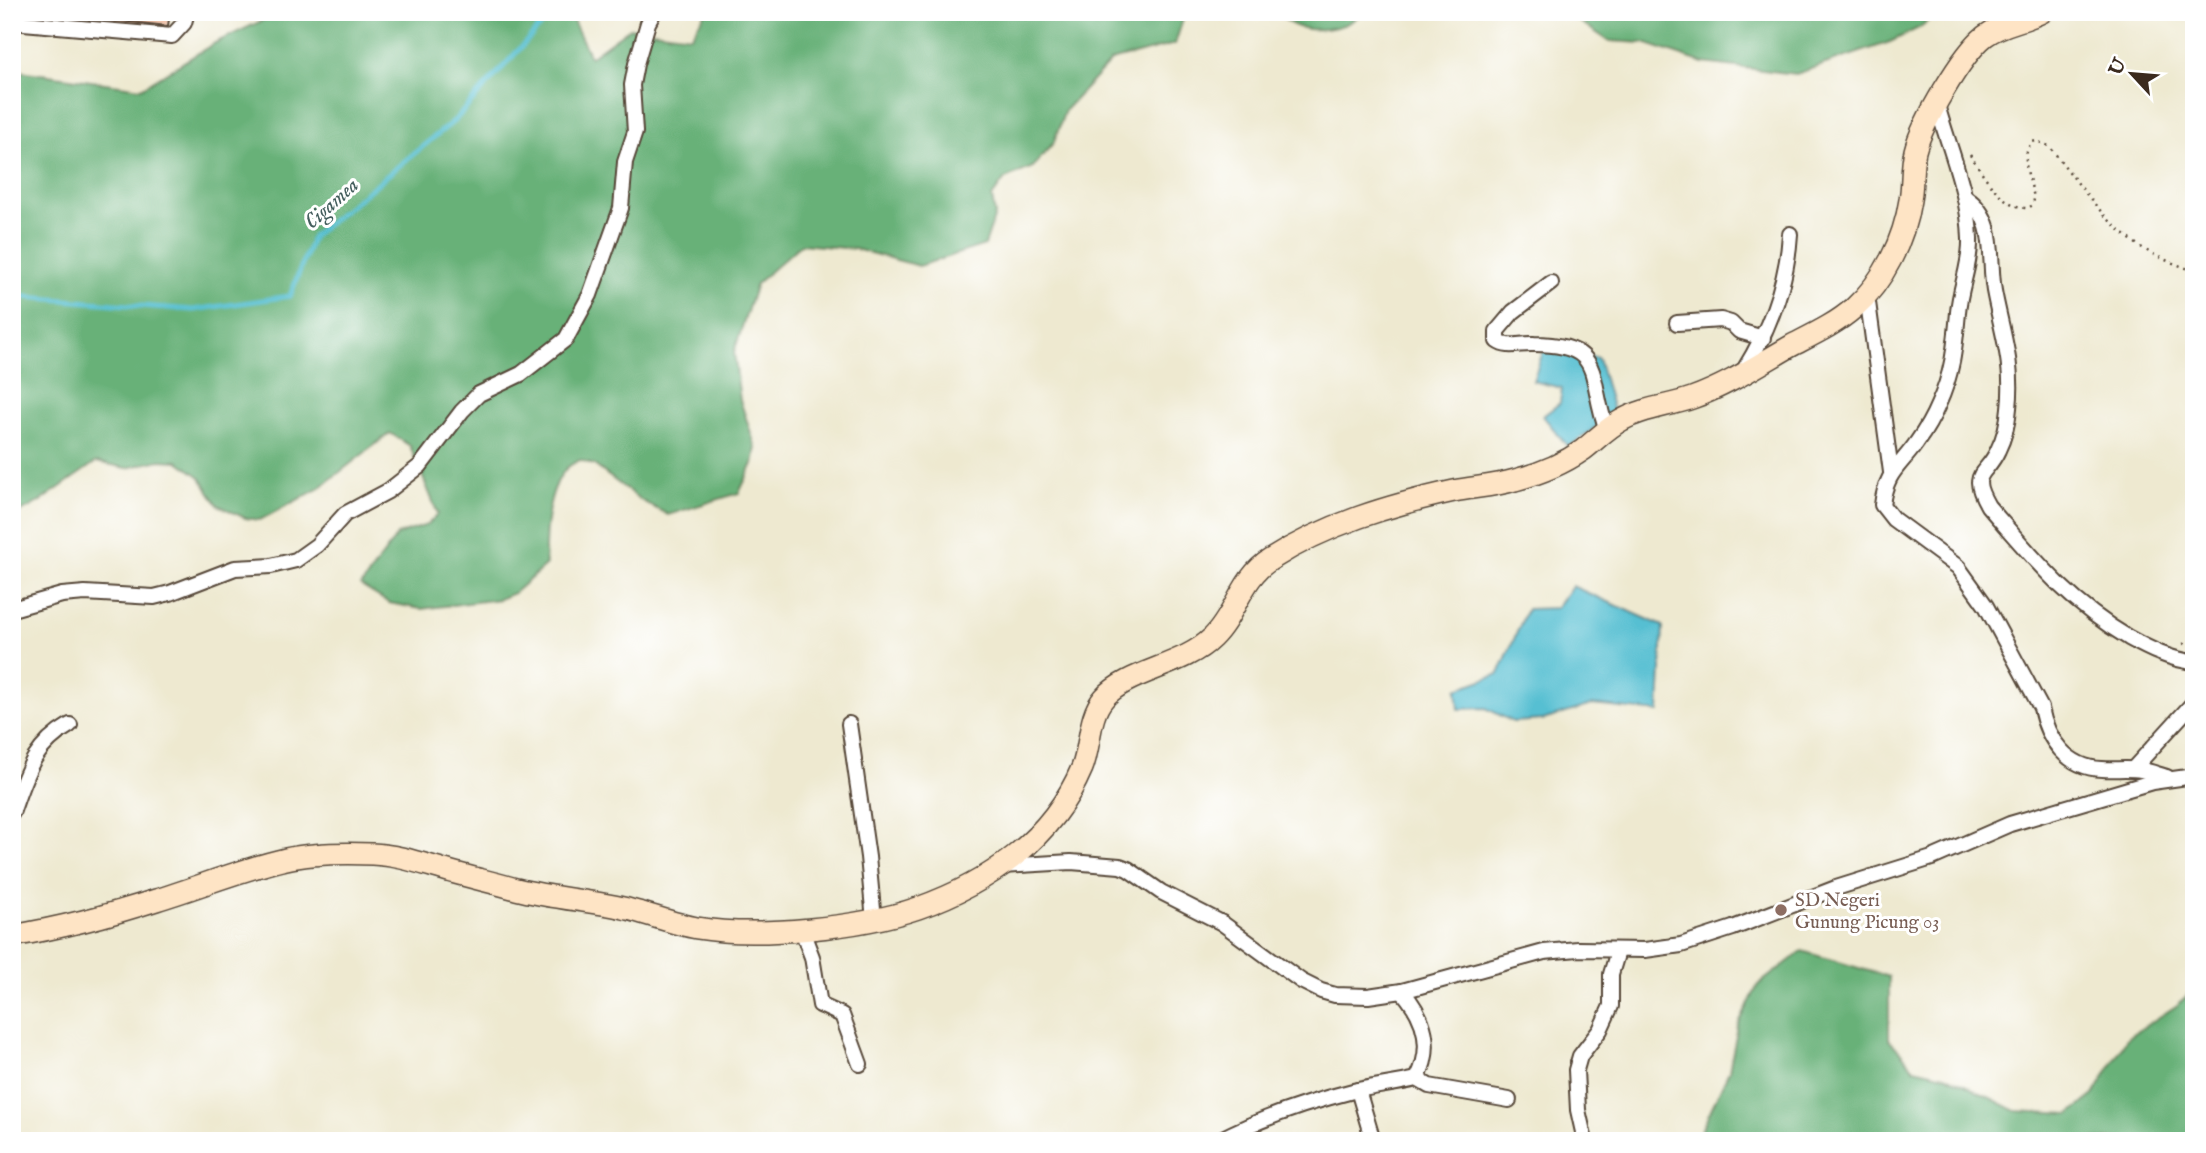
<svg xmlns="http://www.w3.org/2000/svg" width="2206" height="1153" viewBox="0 0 2206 1153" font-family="'IM FELL English',serif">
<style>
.forest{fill:#67b178;stroke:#516e4b;stroke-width:2}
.water{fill:#56bfd2;stroke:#487478;stroke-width:2}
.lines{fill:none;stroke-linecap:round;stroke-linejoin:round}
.stream{stroke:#56bfd2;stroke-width:5}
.building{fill:#e5a27e}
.street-casing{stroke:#564739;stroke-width:18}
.secondary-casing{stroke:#564739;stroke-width:24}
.path{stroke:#564739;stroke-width:2.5;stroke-dasharray:2 5;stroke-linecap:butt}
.street{stroke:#fff;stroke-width:14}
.secondary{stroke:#fee4c5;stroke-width:21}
.education-dot{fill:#8d6e63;stroke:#fff;stroke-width:2.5}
.labels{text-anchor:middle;stroke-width:6;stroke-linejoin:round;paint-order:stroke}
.education-label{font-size:19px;fill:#785e54;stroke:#fff;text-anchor:start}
.water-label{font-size:21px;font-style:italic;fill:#445e5d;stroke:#fff}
</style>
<rect width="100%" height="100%" fill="#fff"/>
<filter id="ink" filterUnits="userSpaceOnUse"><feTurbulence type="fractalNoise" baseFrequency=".0143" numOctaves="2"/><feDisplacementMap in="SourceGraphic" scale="14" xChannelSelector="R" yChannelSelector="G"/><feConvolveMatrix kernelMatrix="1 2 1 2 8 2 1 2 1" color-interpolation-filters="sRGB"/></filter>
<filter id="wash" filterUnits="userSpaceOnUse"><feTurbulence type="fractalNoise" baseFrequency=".00686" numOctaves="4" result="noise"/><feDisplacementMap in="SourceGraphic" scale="28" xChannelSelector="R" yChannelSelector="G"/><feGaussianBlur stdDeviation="1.57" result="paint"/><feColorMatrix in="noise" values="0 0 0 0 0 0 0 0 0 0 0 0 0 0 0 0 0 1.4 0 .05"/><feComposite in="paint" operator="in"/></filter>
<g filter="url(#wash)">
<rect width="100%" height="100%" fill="#eee9d0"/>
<g class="forest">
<path d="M 280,12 L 569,12 L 590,57 L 630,28 L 691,36 L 706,12 L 1185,13 L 1175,44 L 1111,61 L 1065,110 L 1054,142 L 1033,167 L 1005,179 L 992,197 L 995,215 L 985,245 L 919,266 L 855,249 L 801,244 L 756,284 L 734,352 L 740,400 L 756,448 L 753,464 L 739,493 L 668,515 L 642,501 L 594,465 L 580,460 C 576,462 569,465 566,469 C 547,489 543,539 546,565 L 514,593 L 499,599 L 421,609 L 389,603 L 361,586 L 397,535 L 427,525 L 438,514 L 410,446 L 390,433 L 318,489 L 260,520 L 245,518 L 218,505 L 200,477 L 178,461 L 160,460 L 127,468 L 96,462 L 39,502 L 12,517 L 12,70 L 141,88 L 215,43 Z"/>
<path d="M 1280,12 L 1361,12 C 1350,31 1303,35 1287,21 C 1284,19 1282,15 1280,12 Z"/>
<path d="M 1569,12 L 1939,12 L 1919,28 L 1890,42 L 1796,74 L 1703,63 L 1644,43 L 1609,41 L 1573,17 Z"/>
<path d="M 1802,951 L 1889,977 L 1889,1039 L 1914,1068 L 1945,1075 L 2016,1111 L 2070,1114 L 2094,1095 L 2127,1038 L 2179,1004 L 2194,988 L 2194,1139 L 1696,1141 L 1729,1071 L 1738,1026 L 1758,985 Z"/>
</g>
<g class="water">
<path d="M 1546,343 L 1598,358 L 1614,414 L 1568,447 L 1543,416 L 1560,403 L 1562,388 L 1533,381 Z"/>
<path d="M 1572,586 L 1663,626 L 1659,712 L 1592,705 L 1543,720 L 1513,722 L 1486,708 L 1459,709 L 1457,689 L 1499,674 L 1527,609 L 1556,608 Z"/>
</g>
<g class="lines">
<path class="stream" d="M 12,296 L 193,310 L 290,296 L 313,236 L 455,120 L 553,12"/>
</g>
<g id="blocks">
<path class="building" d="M 111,12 L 170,12 L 168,26 L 111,20 Z"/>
</g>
</g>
<g filter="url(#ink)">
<use href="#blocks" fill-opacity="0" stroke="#564739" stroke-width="2"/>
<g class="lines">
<g class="street-casing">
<g id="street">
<path d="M 12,22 L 172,36 L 184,23 L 187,12"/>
<path d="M 1937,105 C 1949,148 1969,193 1970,239 C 1971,264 1960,287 1958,312 C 1955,346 1953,373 1938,405 C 1933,417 1925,431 1917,442 C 1900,467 1886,471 1882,505 L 1893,519 L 1958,567 L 1986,606 L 2041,708 C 2047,739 2067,768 2102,769 C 2115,770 2128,768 2141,770 C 2150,771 2159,775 2167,777"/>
<path d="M 1965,197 C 2000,220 1987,262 1995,296 C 2003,336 2014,366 2009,408 C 2008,421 2004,438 1998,450 C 1986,477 1968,471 1988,506 C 2034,559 2067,601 2129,638 C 2149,649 2171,660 2194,662"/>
<path d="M 1551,283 L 1513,312 L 1497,331 L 1497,341 C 1508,349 1520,343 1534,344 C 1607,344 1587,377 1607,430"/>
<path d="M 1867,295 L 1891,472"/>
<path d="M 1677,323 L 1721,320 L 1731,323 L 1739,331 L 1763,338"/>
<path d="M 1744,370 C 1770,328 1787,284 1790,234"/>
<path d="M 12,609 L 62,595 L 85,593 L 154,597 L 170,593 L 235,568 L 271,566 L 296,560 L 317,545 L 345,514 L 388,491 L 420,466 L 462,411 L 479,394 L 521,374 L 566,339 L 590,295 L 621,208 L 625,162 L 635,132 L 632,85 L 636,64 L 648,23 L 654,12"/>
<path d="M 849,724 L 868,857 L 874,920"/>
<path d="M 2133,769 L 2194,702"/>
<path d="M 12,813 C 26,774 32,747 70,725"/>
<path d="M 1002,866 L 1071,862 L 1120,866 L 1128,869 L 1161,892 L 1222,923 L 1301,981 L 1321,991 L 1335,995 L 1368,996 L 1402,991 L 1544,952 L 1578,949 L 1645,950 L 1681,945 L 1733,928 L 1836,888 L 1932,858 L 2010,824 L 2152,782 L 2194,776"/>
<path d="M 801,928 L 812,957 L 820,1005 L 842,1015 L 860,1064"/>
<path d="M 1417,1079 L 1429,1086 L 1509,1100"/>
<path d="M 1358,1090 L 1373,1141"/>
<path d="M 1217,1141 C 1261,1118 1305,1103 1353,1091 C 1375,1086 1396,1084 1417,1079 C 1434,1047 1425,1017 1402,991"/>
<path d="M 1585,1141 L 1578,1110 L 1576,1070 L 1580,1056 L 1600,1030 L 1611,1006 L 1611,974 L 1618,951"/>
</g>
</g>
<g class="secondary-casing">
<path id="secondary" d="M 12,936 C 60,928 110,915 156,900 C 199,887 242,869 286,859 C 313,853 345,853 372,854 C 398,855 420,863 445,870 C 468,877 492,882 516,889 C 548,897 581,900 614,906 C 642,911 669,923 697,928 C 757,938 860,928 918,908 C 989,883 1052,839 1082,768 C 1091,746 1088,716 1104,698 C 1127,671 1184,666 1212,638 C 1236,615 1241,578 1270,560 C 1326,524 1390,505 1454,491 C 1475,487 1495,486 1515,480 C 1538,474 1563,464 1583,450 C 1596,440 1607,428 1622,420 C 1643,408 1669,406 1692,398 C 1728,385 1758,365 1791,346 C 1812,335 1836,324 1854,308 C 1884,281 1904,240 1910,200 C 1913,184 1911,167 1915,151 C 1922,123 1962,54 1985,36 C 2002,23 2023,22 2042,12"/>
</g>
<g class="path">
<path d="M 1970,155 C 1984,174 2001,208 2028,208 L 2033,205 L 2034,199 C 2032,181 2018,159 2032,142 L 2036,141 L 2049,146 C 2079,183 2107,228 2149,252 C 2163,260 2179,265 2194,271"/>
<path d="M 2183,644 L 2194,641"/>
</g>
<use href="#street" class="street"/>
<use href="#secondary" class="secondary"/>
</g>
</g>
<circle class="education-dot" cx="1781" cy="910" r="7"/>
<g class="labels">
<g class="education-label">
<text x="1795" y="906">SD Negeri<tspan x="1795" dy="22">Gunung Picung 03</tspan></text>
</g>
<g class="water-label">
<text transform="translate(331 203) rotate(-42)" y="7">Cigamea</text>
</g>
</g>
<rect width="2206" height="1153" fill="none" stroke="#fff" stroke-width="42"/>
<g transform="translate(2132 74) rotate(296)" stroke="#ffffff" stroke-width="5" paint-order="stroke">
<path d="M0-5L12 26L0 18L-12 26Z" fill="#3b2a1e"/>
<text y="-10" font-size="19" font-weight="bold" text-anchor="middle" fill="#3b2a1e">U</text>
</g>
</svg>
